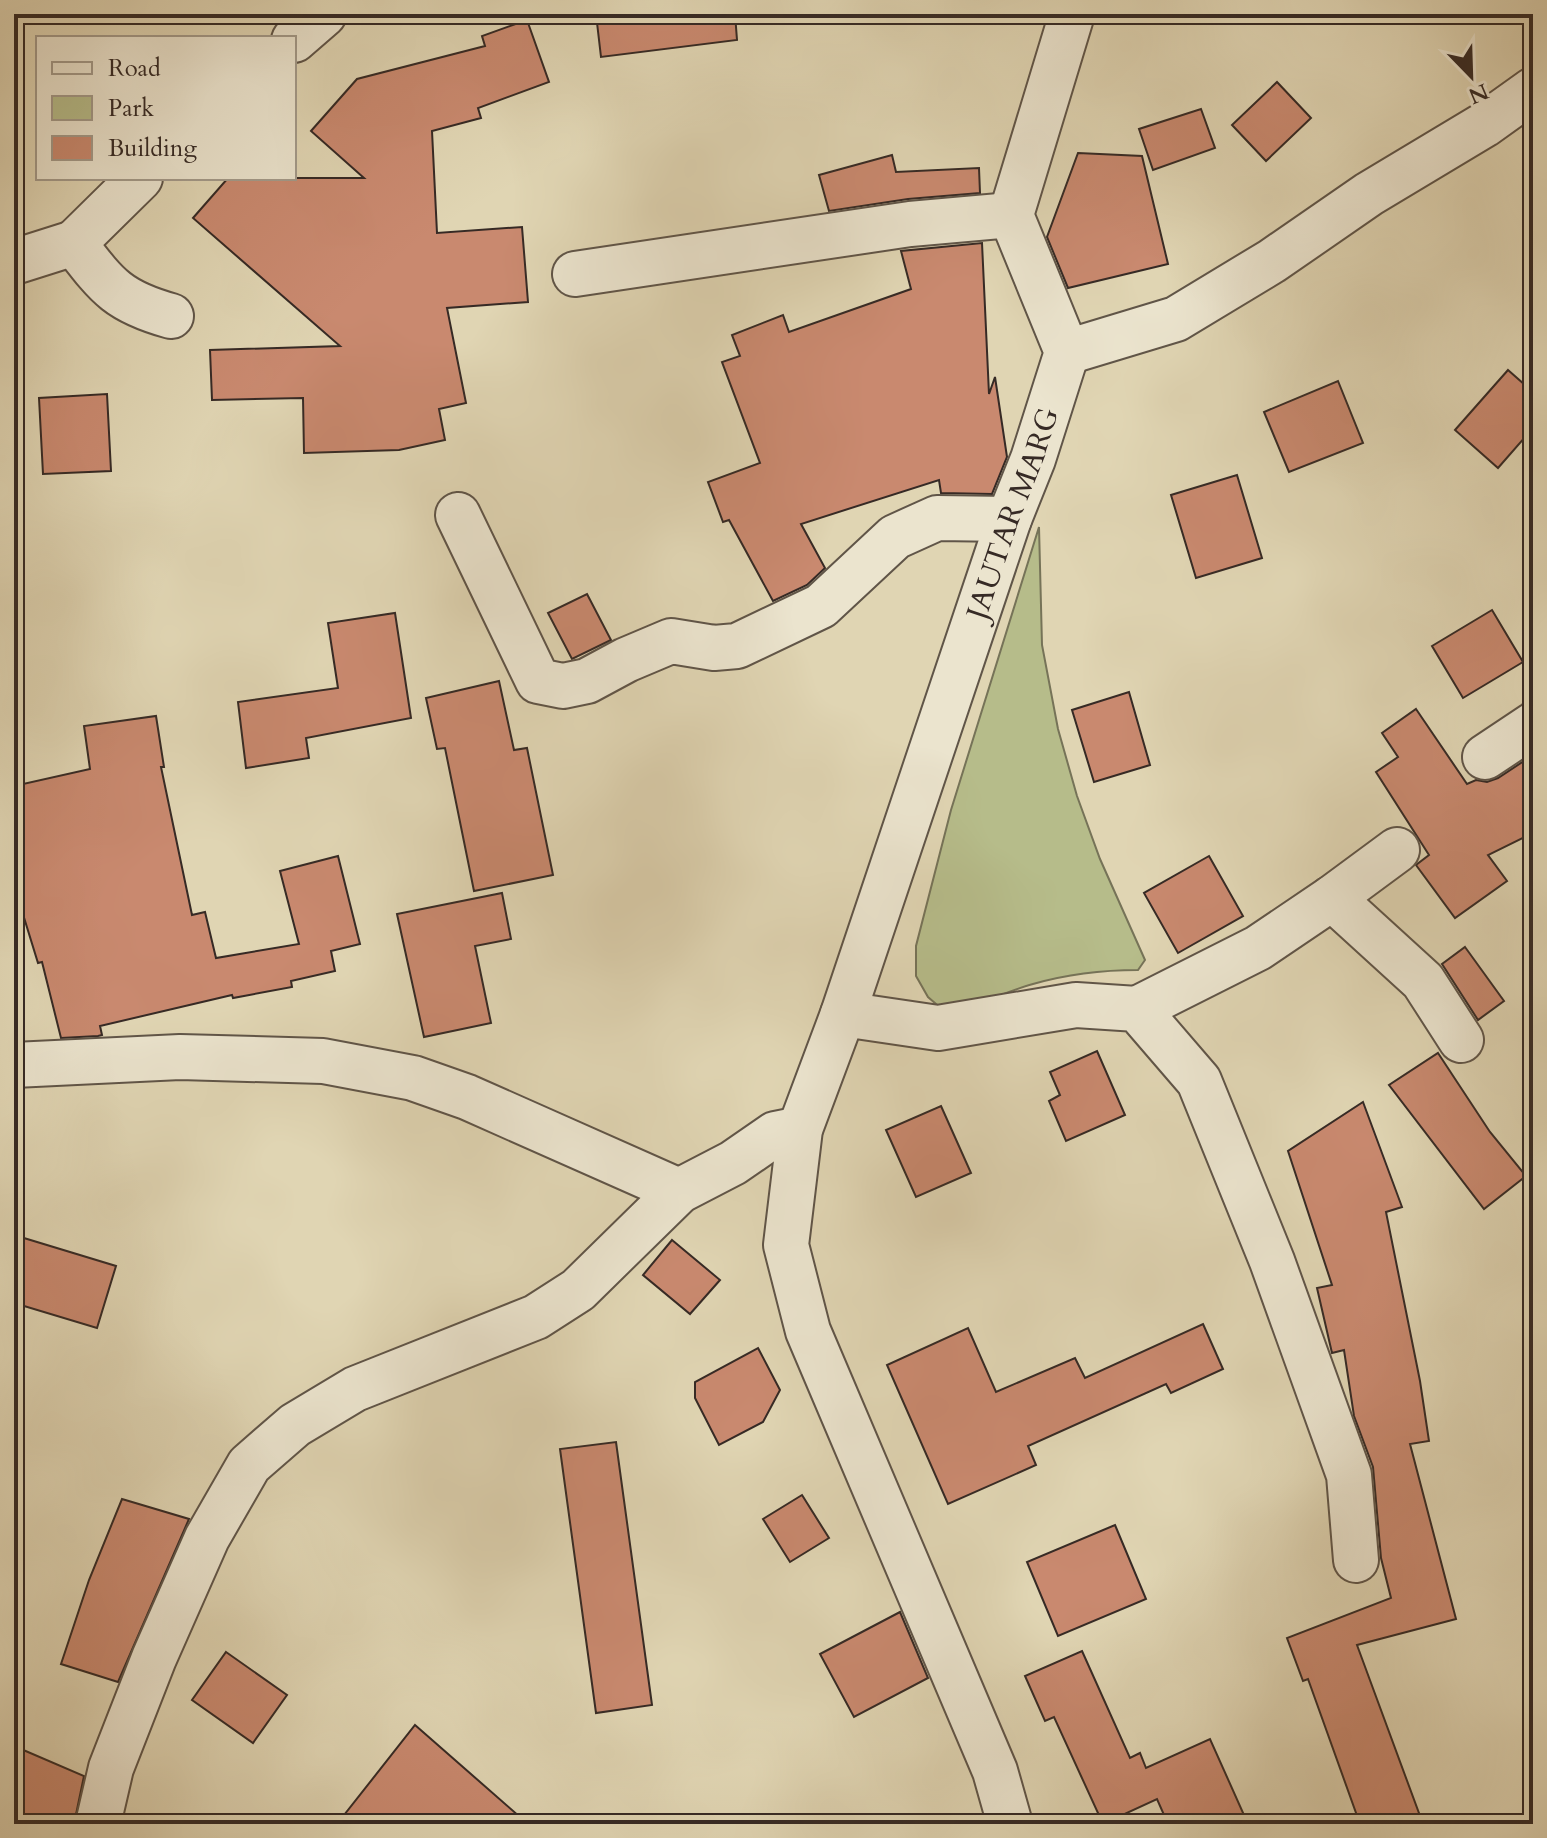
<svg xmlns="http://www.w3.org/2000/svg" width="1547" height="1838" viewBox="0 0 1547 1838" font-family="Cardo,serif">
<style>
.green{fill:#b6bc8a;stroke:#767358;stroke-width:2}
.building{fill:#c9896f;stroke:#362a25;stroke-width:2}
.lines{fill:none;stroke-linecap:round;stroke-linejoin:round}
.minor-casing{stroke:#605548;stroke-width:48}
.minor{stroke:#ebe4ce;stroke-width:44}
.labels{text-anchor:middle;stroke-width:8;stroke-linejoin:round;paint-order:stroke}
.street-label{font-size:30px;fill:#362a25;stroke:#ebe4ce}
</style>
<rect width="100%" height="100%" fill="#e0d5b3"/>
<filter id="stains"><feTurbulence type="fractalNoise" baseFrequency=".0025" numOctaves="4"/><feColorMatrix values="0 0 0 0 .2 0 0 0 0 .09 0 0 0 0 .02 0 0 0 .5 -.17"/></filter>
<radialGradient id="worn" r=".72"><stop offset=".6" stop-color="#630" stop-opacity="0"/><stop offset="1" stop-color="#630" stop-opacity=".3"/></radialGradient>
<path class="green" d="M 1039,527 L 1042,645 L 1058,729 L 1077,796 L 1100,859 L 1145,960 L 1138,970 C 1102,970 1068,974 1033,984 C 1001,993 978,1007 943,1010 L 928,997 L 916,976 L 916,946 L 951,810 Z"/>
<g class="building">
<path d="M 596,14 L 735,14 L 737,40 L 601,57 Z"/>
<path d="M 527,20 L 549,82 L 478,108 L 481,118 L 432,131 L 437,233 L 522,227 L 528,302 L 447,308 L 466,403 L 439,409 L 445,440 L 399,450 L 304,453 L 303,398 L 212,400 L 210,350 L 340,346 L 193,218 L 228,178 L 364,178 L 311,131 L 357,79 L 485,46 L 482,36 Z"/>
<path d="M 1277,82 L 1311,118 L 1266,161 L 1232,125 Z"/>
<path d="M 1201,109 L 1215,148 L 1153,170 L 1139,129 Z"/>
<path d="M 1078,153 L 1142,156 L 1168,264 L 1068,288 L 1047,237 Z"/>
<path d="M 892,155 L 896,172 L 979,168 L 980,193 L 908,199 L 829,211 L 819,175 Z"/>
<path d="M 982,243 L 989,394 L 995,377 L 1007,457 L 992,494 L 941,493 L 939,480 L 801,524 L 825,568 L 807,585 L 773,601 L 729,520 L 723,522 L 708,482 L 760,463 L 722,362 L 740,356 L 732,335 L 783,315 L 789,332 L 911,289 L 901,251 Z"/>
<path d="M 1508,370 L 1533,392 L 1533,428 L 1498,468 L 1455,430 Z"/>
<path d="M 1338,381 L 1363,443 L 1289,472 L 1264,412 Z"/>
<path d="M 107,394 L 111,471 L 43,474 L 39,398 Z"/>
<path d="M 1237,475 L 1262,558 L 1196,578 L 1171,495 Z"/>
<path d="M 587,594 L 611,640 L 572,659 L 548,613 Z"/>
<path d="M 1492,610 L 1523,662 L 1463,698 L 1432,646 Z"/>
<path d="M 395,613 L 411,718 L 306,738 L 309,758 L 246,768 L 238,702 L 338,688 L 328,623 Z"/>
<path d="M 499,681 L 514,750 L 527,748 L 553,875 L 474,891 L 445,748 L 437,749 L 426,698 Z"/>
<path d="M 1129,692 L 1150,765 L 1094,782 L 1072,710 Z"/>
<path d="M 1416,709 L 1467,784 L 1476,780 L 1487,782 L 1498,778 L 1533,755 L 1533,833 L 1488,855 L 1507,881 L 1455,918 L 1416,865 L 1429,855 L 1376,772 L 1398,757 L 1382,733 Z"/>
<path d="M 156,716 L 164,767 L 161,767 L 192,915 L 205,912 L 216,958 L 299,944 L 280,871 L 338,856 L 360,944 L 331,951 L 335,971 L 291,981 L 292,987 L 233,998 L 232,995 L 100,1026 L 102,1035 L 98,1036 L 61,1038 L 42,962 L 38,963 L 14,885 L 14,786 L 90,769 L 84,726 Z"/>
<path d="M 1209,856 L 1243,916 L 1178,953 L 1144,893 Z"/>
<path d="M 502,893 L 511,939 L 475,946 L 491,1023 L 424,1037 L 397,914 Z"/>
<path d="M 1465,947 L 1504,1001 L 1478,1020 L 1442,964 Z"/>
<path d="M 1097,1051 L 1125,1115 L 1066,1141 L 1049,1101 L 1060,1095 L 1050,1072 Z"/>
<path d="M 1438,1053 L 1490,1132 L 1526,1176 L 1484,1209 L 1389,1085 Z"/>
<path d="M 1363,1102 L 1402,1207 L 1386,1212 L 1420,1381 L 1429,1441 L 1410,1444 L 1456,1619 L 1357,1645 L 1423,1824 L 1360,1824 L 1308,1679 L 1303,1681 L 1287,1638 L 1391,1598 L 1381,1558 L 1373,1467 L 1354,1416 L 1344,1350 L 1332,1353 L 1317,1288 L 1332,1285 L 1288,1151 Z"/>
<path d="M 941,1106 L 971,1173 L 916,1197 L 886,1130 Z"/>
<path d="M 14,1235 L 116,1266 L 97,1328 L 14,1303 Z"/>
<path d="M 672,1240 L 720,1280 L 690,1314 L 643,1275 Z"/>
<path d="M 1203,1324 L 1223,1369 L 1171,1393 L 1166,1384 L 1028,1446 L 1036,1465 L 948,1504 L 887,1365 L 968,1328 L 996,1392 L 1075,1358 L 1085,1378 Z"/>
<path d="M 758,1348 L 780,1390 L 763,1422 L 719,1445 L 695,1398 L 695,1382 Z"/>
<path d="M 616,1442 L 652,1705 L 596,1713 L 560,1449 Z"/>
<path d="M 802,1495 L 829,1538 L 790,1562 L 763,1519 Z"/>
<path d="M 122,1499 L 189,1519 L 118,1682 L 61,1664 L 89,1580 Z"/>
<path d="M 1115,1525 L 1146,1599 L 1058,1636 L 1027,1562 Z"/>
<path d="M 900,1612 L 928,1678 L 854,1717 L 820,1654 Z"/>
<path d="M 1082,1651 L 1130,1758 L 1140,1753 L 1146,1768 L 1210,1739 L 1248,1824 L 1168,1824 L 1157,1799 L 1103,1824 L 1054,1717 L 1045,1721 L 1025,1676 Z"/>
<path d="M 226,1652 L 287,1695 L 253,1743 L 192,1700 Z"/>
<path d="M 415,1725 L 528,1824 L 337,1824 Z"/>
<path d="M 14,1746 L 84,1776 L 74,1824 L 35,1824 L 14,1815 Z"/>
</g>
<g class="lines">
<g class="minor-casing">
<g id="minor">
<path d="M 294,40 L 324,14"/>
<path d="M 74,243 L 140,178"/>
<path d="M 14,262 L 74,243 C 107,286 117,301 171,316"/>
<path d="M 575,274 L 910,224 L 1011,215"/>
<path d="M 1067,352 L 1176,319 L 1272,261 L 1369,194 L 1484,125 L 1533,90"/>
<path d="M 458,515 L 538,681 L 563,686 L 587,681 L 626,660 L 671,641 L 714,648 L 737,646 L 821,606 L 895,537 L 937,518 L 1009,519"/>
<path d="M 1485,757 L 1533,725"/>
<path d="M 1332,898 L 1423,981 L 1461,1040"/>
<path d="M 1137,1009 L 1258,948 L 1332,898 L 1397,850"/>
<path d="M 843,1014 L 938,1028 L 1076,1005 L 1137,1009 L 1199,1081 L 1272,1261 L 1349,1475 L 1356,1560"/>
<path d="M 14,1065 L 180,1057 L 323,1061 L 413,1078 L 467,1097 L 679,1191"/>
<path d="M 98,1824 L 111,1768 L 154,1658 L 207,1538 L 249,1465 L 295,1425 L 355,1389 L 536,1317 L 578,1290 L 679,1191 L 733,1163 L 775,1134 L 800,1129"/>
<path id="s1" d="M 1010,1824 L 995,1771 L 808,1331 L 786,1245 L 800,1129 L 843,1014 L 1009,519 L 1033,459 L 1067,352 L 1011,215 L 1072,14"/>
</g>
</g>
<use href="#minor" class="minor"/>
</g>
<g class="labels">
<g class="street-label">
<text dy="10" stroke="none"><textPath href="#s1" startOffset="1390">JAUTAR MARG</textPath></text>
</g>
</g>
<rect width="1547" height="1838" fill="none" stroke="#e0d5b3" stroke-width="48"/>
<rect x="16" y="16" width="1515" height="1806" fill="none" stroke="#362a25" stroke-width="4"/>
<rect x="24" y="24" width="1499" height="1790" fill="none" stroke="#362a25" stroke-width="2"/>
<rect x="36" y="36" width="260" height="144" fill="#ebe4ce" stroke="#a39a8a" stroke-width="2"/>
<rect x="52" y="62" width="40" height="12" fill="#ebe4ce" stroke="#a39a8a" stroke-width="2"/>
<text x="108" y="76" font-size="24" fill="#362a25">Road</text>
<rect x="52" y="96" width="40" height="24" fill="#b6bc8a" stroke="#a39a8a" stroke-width="2"/>
<text x="108" y="116" font-size="24" fill="#362a25">Park</text>
<rect x="52" y="136" width="40" height="24" fill="#c9896f" stroke="#a39a8a" stroke-width="2"/>
<text x="108" y="156" font-size="24" fill="#362a25">Building</text>
<g transform="translate(1471 76) rotate(157)" stroke="#ebe4ce" stroke-width="6" paint-order="stroke">
<path d="M0-6L14 30L0 20L-14 30Z" fill="#362a25"/>
<text y="-12" font-size="22" font-weight="bold" text-anchor="middle" fill="#362a25">N</text>
</g>
<rect width="100%" height="100%" filter="url(#stains)"/>
<rect width="100%" height="100%" fill="url(#worn)"/>
</svg>
